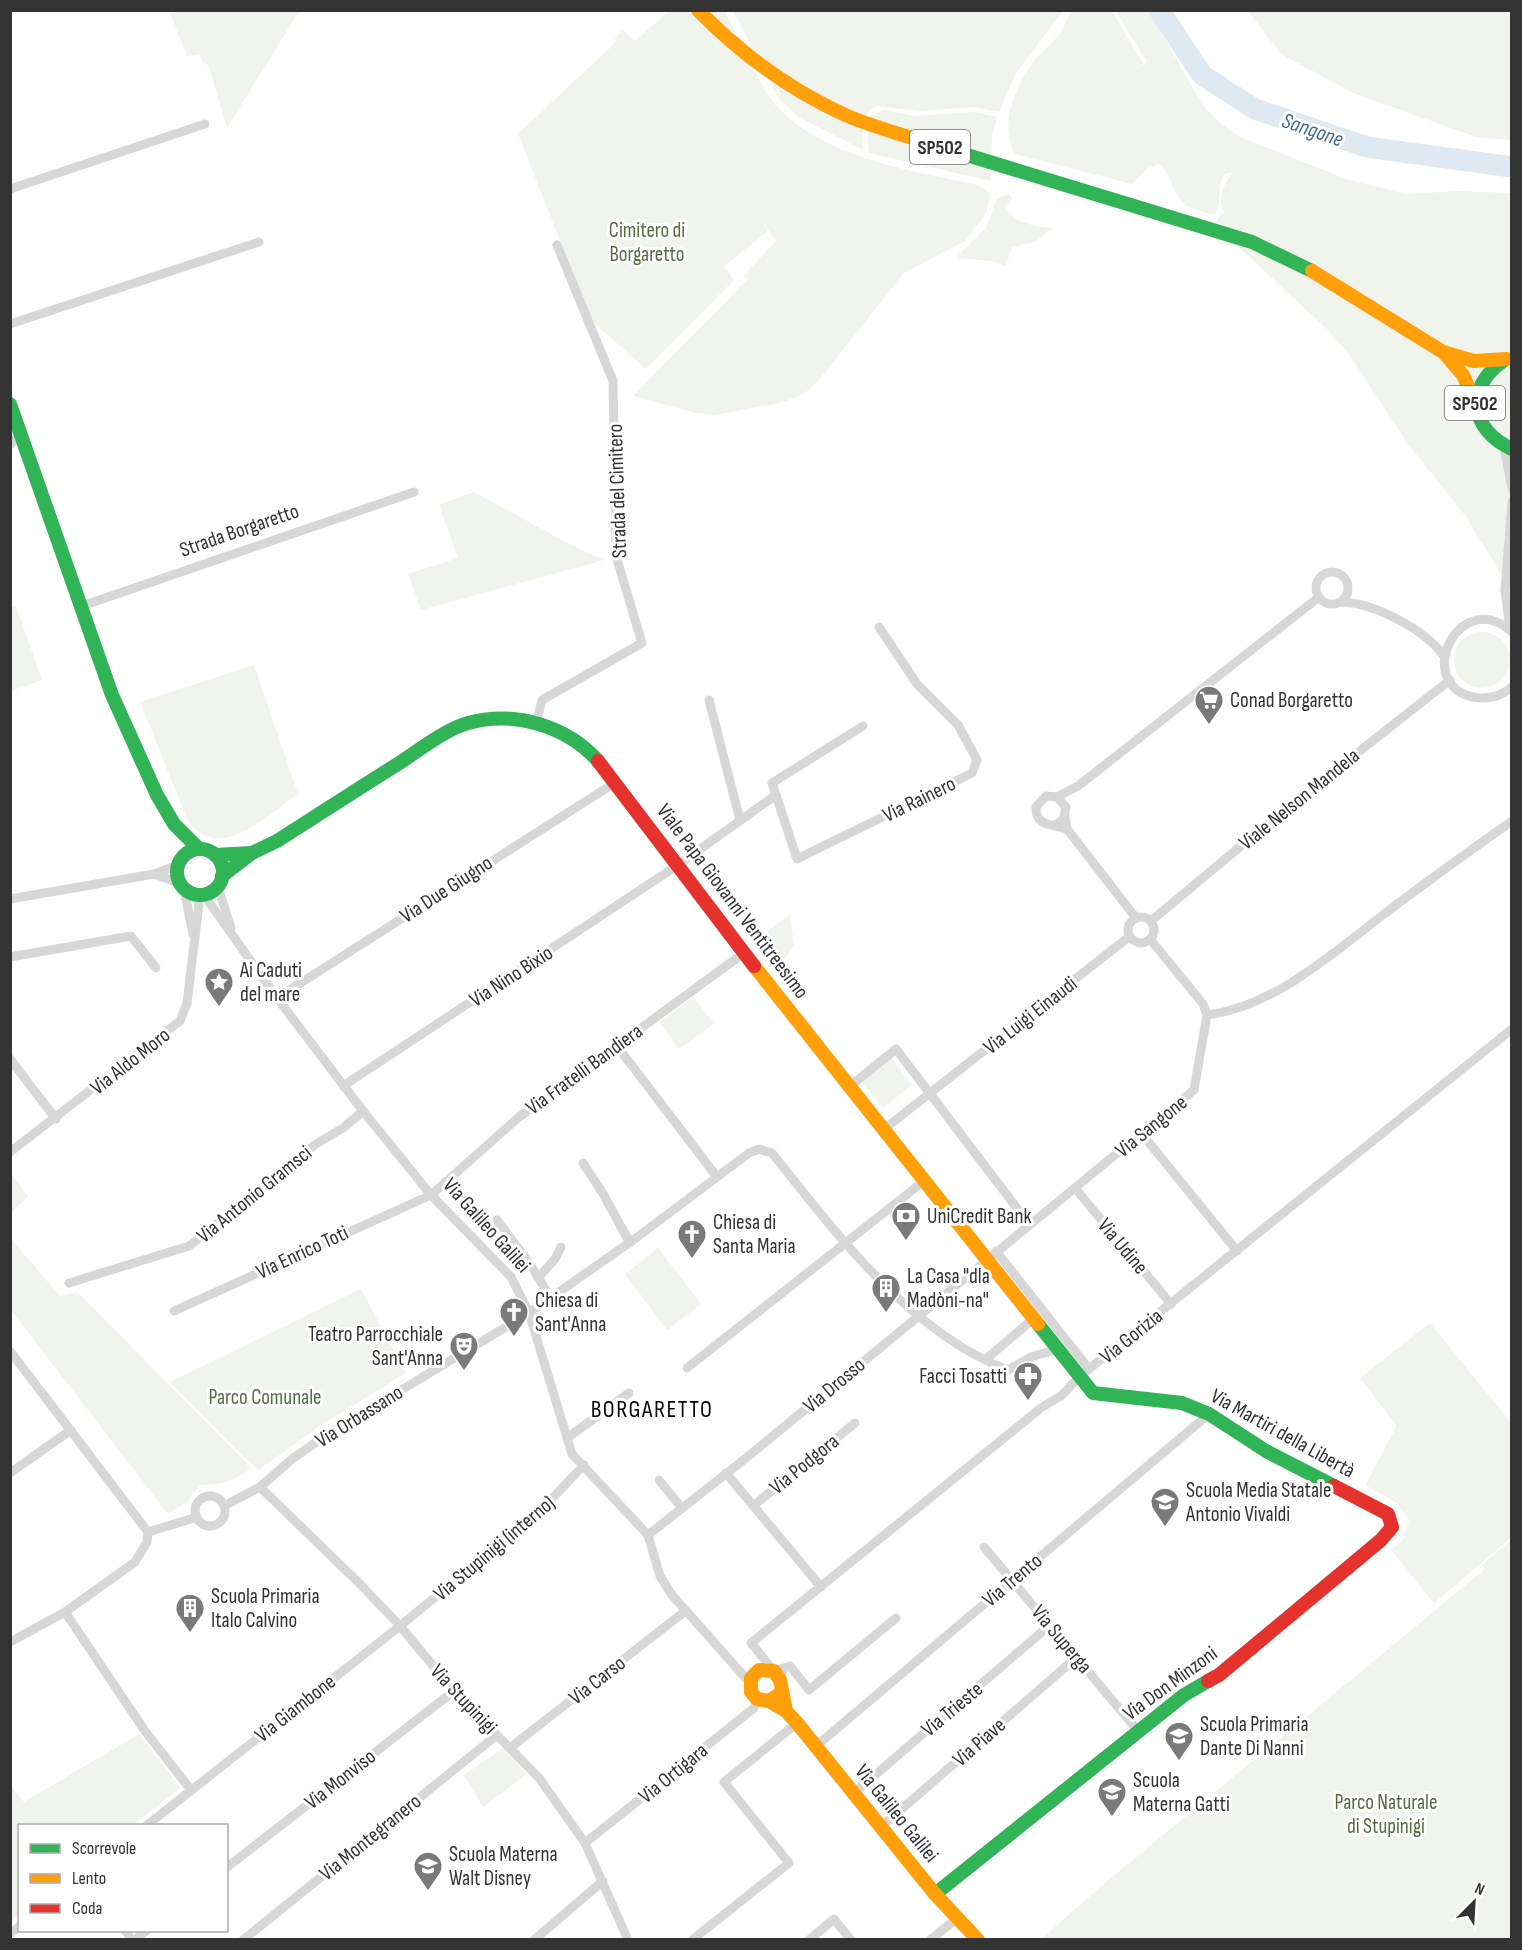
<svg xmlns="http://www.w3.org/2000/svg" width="1522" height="1950" viewBox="0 0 1522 1950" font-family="'Sofia Sans Condensed',sans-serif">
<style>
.green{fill:#f1f4ed}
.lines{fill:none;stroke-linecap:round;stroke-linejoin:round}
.river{stroke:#dee9f2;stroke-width:21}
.street{stroke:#d7d7d7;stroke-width:9}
.fast{stroke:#30b455;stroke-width:14}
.slow{stroke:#ff9f0a;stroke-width:14}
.jam{stroke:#e5322d;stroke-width:14}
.labels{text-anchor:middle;stroke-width:6;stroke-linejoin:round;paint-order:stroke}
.shield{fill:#fff;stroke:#707070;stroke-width:1.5}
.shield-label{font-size:20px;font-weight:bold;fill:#333}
.park-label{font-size:21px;fill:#526e41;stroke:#fff}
.street-label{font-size:21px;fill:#333;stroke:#fff}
.poi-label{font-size:21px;fill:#333;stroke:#fff;text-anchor:start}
.water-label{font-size:22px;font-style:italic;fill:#436c93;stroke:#fff}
.quarter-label{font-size:24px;letter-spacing:1.5px;fill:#000;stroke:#fff}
</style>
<rect width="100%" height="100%" fill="#fff"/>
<g class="green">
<path d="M 1072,10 L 1112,11 L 1143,64 L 1125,77 L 1147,62 L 1116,11 L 1149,11 L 1202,104 L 1220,123 L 1240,137 L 1349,180 L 1406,194 L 1457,191 L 1511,193 L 1511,591 L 1467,518 L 1409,445 L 1351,357 L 1329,331 L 1214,224 L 1224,212 C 1217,197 1224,184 1233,172 L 1224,174 C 1217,185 1222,207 1214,215 C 1205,212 1195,210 1187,206 C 1170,196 1174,172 1158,164 L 1148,168 L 1132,184 L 1015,154 C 999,124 1014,89 1033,63 C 1041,51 1054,43 1061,31 C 1066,25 1067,17 1072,10 Z"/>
<path d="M 169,11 L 299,11 L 227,128 L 209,66 L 202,62 L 200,54 L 187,56 Z"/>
<path d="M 669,11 L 725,11 C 735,33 763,92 778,108 C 825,157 910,171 974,184 L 984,188 L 990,194 L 986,213 L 965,241 L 904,273 L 818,381 L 805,393 L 784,402 L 715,415 L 696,413 L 633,396 L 748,279 L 743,276 L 776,241 L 757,214 L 768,231 L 724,266 L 734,280 L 646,369 L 592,321 L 518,134 L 616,42 L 615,38 L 623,30 L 635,41 Z"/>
<path d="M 733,11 L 1063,11 L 1016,73 L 999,112 L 975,107 L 921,111 L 877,106 C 859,114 862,133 863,150 L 798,117 L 781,101 Z"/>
<path d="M 1248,11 L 1511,11 L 1511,140 L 1476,137 L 1353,93 L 1281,54 Z"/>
<path d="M 884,110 L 914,116 L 974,112 L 997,117 L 992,136 L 991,181 L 869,153 L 867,133 L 871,116 Z"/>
<path d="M 1008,194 L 1013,198 L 1006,208 C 1015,224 1035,226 1052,228 L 1035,242 L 1012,247 L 1006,266 L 992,261 L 959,258 L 958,255 L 986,228 L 997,199 Z"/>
<path d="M 473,492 C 518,514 559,541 604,560 L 421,610 L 408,574 L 458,558 L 439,505 Z"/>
<path d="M 16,606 L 42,680 L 11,691 L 11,608 Z"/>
<circle cx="1482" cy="660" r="28"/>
<path d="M 254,665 L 298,794 C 267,815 220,864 188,821 L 140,702 Z"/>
<path d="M 790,914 L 794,945 L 784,960 L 764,934 Z"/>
<path d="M 693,997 L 714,1024 L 679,1049 L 660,1022 Z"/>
<path d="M 891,1058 L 912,1085 L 883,1108 L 861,1081 Z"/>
<path d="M 10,1172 L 28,1196 L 11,1213 L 10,1213 Z"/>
<path d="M 11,1239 L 60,1296 L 77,1292 L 251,1468 C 235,1481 221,1485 200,1485 L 188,1501 L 168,1514 L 11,1310 Z"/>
<path d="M 658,1248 L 701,1304 L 667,1330 L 625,1274 Z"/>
<path d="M 361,1289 L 406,1373 L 321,1425 L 258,1470 L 170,1382 Z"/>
<path d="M 1430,1323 L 1511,1423 L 1511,1538 L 1434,1603 L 1391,1550 L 1404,1539 L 1409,1520 L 1397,1503 L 1365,1485 L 1397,1426 L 1360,1378 Z"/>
<path d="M 1511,1540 L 1511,1939 L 1041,1939 L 1105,1883 L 1485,1569 L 1482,1565 Z"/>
<path d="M 139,1734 L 180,1788 L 133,1825 L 20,1826 L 19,1915 L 11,1922 L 11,1786 L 24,1802 Z"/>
<path d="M 503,1748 L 527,1774 L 483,1807 L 464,1775 Z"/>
</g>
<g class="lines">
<path class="river" d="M 1159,10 L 1202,75 L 1255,109 L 1367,147 L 1512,167"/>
<g class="street">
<path d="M 10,189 L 205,124"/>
<path d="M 10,324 L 259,242"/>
<path d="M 10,445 L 21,433"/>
<path d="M 1504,447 L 1512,489"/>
<circle cx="1332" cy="588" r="16"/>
<path d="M 1342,602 C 1375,603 1425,630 1444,656"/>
<path d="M 79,607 L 414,492"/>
<path d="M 1510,630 L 1505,590 L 1512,502"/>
<path d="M 1512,632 C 1460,585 1412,683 1473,697 C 1488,700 1500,697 1512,687"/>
<path d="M 709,700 L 740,820"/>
<path d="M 536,724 L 542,700 L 642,643 L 616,556 L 613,381 L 557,245"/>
<path d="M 776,795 L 797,859 L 972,773 L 977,760 L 958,725 L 917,684 L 879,627"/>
<path d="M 1057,797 L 1078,786 L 1319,597"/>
<path d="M 1065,816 L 1067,829 L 1136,918"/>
<path d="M 1055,825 L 1063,820 L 1066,807 L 1057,797 L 1046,796 L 1036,807 C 1035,827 1053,824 1067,829"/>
<path d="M 154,874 L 179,883"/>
<path d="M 218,887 L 231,928"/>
<path d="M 184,889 L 193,934"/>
<path d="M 204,895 L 277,998 L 363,1111 L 431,1195 L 511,1277 L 529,1313 L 572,1454 L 648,1535 L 660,1576 L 672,1595 L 750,1683"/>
<path d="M 10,899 L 154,874 L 178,865"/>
<circle cx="1141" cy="930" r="13"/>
<path d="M 1151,921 L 1277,816 L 1450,680"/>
<path d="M 10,957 L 131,936 L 156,968"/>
<path d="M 277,998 L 616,782"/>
<path d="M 1207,1015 C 1275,1006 1330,955 1383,915 C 1425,883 1468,852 1512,821"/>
<path d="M 617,1046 L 717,1177"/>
<path d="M 10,1059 L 56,1119"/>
<path d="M 343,1086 L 678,865 L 776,795 L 772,783 L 863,726"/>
<path d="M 849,1087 L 896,1049 L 1029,1224"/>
<path d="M 883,1130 L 1130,936"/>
<path d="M 1142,1134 L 1237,1251"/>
<path d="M 10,1152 L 180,1021 L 187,1003 L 200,895"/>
<path d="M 583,1163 L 602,1192 L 630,1243"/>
<path d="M 1075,1188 L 1171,1304"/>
<path d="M 497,1220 L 530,1264 L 550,1297"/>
<path d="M 996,1251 L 1089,1369"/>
<path d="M 538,1278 L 555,1259 L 561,1247"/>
<path d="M 69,1283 L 189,1246 L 316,1144 L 343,1128 L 363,1111"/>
<path d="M 174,1311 L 431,1195 L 519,1117 L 744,953"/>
<path d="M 10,1351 L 148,1532"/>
<path d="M 985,1360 L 1033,1319"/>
<path d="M 687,1368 L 924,1181"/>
<path d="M 567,1438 L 629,1393"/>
<path d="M 10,1473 L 71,1430"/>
<path d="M 726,1473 L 821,1587"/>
<path d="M 659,1480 L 681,1507"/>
<path d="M 260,1487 L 361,1585 L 400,1626 L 454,1691 L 539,1778 L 585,1843 L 628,1940"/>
<circle cx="210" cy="1511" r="15"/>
<path d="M 224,1506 L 260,1487 L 292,1459 L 325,1436 L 529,1313 L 636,1238 L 749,1153 L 759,1149 L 772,1153 C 835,1232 910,1333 1008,1370 L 1031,1357 L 1058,1349"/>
<path d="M 753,1506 L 855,1423"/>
<path d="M 148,1532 L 197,1517"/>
<path d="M 648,1535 L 746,1458 L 1194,1090 L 1207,1015 L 1203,1004 L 1150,939"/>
<path d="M 984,1547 L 1138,1731"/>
<path d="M 65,1612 L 145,1731 L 191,1790"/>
<path d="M 10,1642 L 65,1612 L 135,1562 L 147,1542 L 148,1532"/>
<path d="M 784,1668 L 790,1666 L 809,1690 L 896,1618"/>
<path d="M 780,1680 L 784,1668 L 774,1671 L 751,1643 L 1041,1408 L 1062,1395 L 1079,1377 L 1512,1029"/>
<path d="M 511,1747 L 684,1612"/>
<path d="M 815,1747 L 1209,1414"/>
<path d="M 854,1793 L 1050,1625"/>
<path d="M 146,1826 L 400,1626 L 540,1511 L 584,1465"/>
<path d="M 881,1827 L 1077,1657"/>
<path d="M 585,1843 L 754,1708 L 757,1699"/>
<path d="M 226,1868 L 454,1691"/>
<path d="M 125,1930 L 132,1940"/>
<path d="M 10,1934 L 20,1926"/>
<path d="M 135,1940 L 147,1930"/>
<path d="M 243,1940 L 497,1735"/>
<path d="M 534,1940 L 603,1881"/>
<path d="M 692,1940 L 789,1863 L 724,1782 L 797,1723"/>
<path d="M 809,1940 L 834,1919 L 851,1940"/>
<path d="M 930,1940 L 956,1919"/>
</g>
<g class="fast">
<path d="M 957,152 L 1252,242 L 1312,271"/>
<path d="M 1503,361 C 1464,388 1470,430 1512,449"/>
<path d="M 10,404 L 112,695 L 157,795 L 174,824 L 199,849"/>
<circle cx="200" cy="872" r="23"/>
<path d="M 215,855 L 252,853"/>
<path d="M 222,876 L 252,853 L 277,841 C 318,815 359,788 401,762 C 419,750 448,728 468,723 C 514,710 567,726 598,761"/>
<path d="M 1038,1324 L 1093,1393 L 1182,1403 L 1209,1414 L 1266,1451 L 1334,1486"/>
<path d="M 935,1894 L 1184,1695 L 1208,1681"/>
</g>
<g class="slow">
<path d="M 698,10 C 741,54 787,88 843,114 C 879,130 920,139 957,152"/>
<path d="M 1312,271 L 1443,352 L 1474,361 L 1507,359"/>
<path d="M 1445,354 L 1463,375 L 1475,402"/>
<path d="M 754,966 L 1038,1324"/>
<path d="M 781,1693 L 769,1701 L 757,1699 L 751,1692 L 751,1678 L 759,1670 L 774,1671 L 780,1680 L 786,1711"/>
<path d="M 769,1701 L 786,1711 L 797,1723 L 935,1894 L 978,1940"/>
</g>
<g class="jam">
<path d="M 598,761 L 754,966"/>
<path d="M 1208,1681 L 1219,1675 L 1381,1540 L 1392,1527 L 1388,1514 L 1334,1486"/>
</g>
</g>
<defs>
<g id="supermarket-pin" transform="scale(1.5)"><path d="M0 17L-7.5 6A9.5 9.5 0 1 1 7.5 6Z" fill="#7a7a7a" stroke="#fff"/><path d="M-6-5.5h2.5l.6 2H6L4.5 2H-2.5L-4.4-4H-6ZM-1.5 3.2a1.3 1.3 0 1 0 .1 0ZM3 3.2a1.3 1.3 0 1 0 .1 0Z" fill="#fff"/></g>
<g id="sight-pin" transform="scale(1.5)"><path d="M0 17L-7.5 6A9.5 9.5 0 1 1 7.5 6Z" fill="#7a7a7a" stroke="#fff"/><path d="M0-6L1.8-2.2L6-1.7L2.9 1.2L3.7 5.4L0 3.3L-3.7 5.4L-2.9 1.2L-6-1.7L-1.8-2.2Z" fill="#fff"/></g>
<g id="bank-pin" transform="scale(1.5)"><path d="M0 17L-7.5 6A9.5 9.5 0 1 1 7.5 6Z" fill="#7a7a7a" stroke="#fff"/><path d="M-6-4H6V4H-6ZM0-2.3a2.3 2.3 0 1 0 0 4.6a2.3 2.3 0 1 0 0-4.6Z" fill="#fff"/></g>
<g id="church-pin" transform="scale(1.5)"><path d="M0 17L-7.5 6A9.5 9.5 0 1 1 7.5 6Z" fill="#7a7a7a" stroke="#fff"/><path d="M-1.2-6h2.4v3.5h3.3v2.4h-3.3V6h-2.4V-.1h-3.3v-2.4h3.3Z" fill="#fff"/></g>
<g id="building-pin" transform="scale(1.5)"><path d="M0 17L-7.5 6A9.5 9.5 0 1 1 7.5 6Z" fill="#7a7a7a" stroke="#fff"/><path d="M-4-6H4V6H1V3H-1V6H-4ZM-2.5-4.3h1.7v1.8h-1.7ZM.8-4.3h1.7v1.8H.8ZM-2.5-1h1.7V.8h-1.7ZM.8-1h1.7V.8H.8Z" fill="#fff"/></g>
<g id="theatre-pin" transform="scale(1.5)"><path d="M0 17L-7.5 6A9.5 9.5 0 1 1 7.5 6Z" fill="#7a7a7a" stroke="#fff"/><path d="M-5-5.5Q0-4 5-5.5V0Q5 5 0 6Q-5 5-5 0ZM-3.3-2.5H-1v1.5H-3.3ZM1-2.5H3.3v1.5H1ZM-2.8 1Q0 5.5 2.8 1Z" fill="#fff"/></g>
<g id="pharmacy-pin" transform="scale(1.5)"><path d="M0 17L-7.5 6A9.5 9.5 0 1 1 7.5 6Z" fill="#7a7a7a" stroke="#fff"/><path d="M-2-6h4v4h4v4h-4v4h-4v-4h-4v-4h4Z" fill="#fff"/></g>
<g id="school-pin" transform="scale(1.5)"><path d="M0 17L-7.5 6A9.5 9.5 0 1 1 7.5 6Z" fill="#7a7a7a" stroke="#fff"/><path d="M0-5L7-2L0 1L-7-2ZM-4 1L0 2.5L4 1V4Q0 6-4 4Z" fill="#fff"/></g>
</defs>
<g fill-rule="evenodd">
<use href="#supermarket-pin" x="1209" y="700"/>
<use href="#sight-pin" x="219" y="982"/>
<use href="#bank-pin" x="906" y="1216"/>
<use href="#church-pin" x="692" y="1234"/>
<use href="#building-pin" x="886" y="1288"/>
<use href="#church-pin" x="514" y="1312"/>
<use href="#theatre-pin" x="464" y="1346"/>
<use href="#pharmacy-pin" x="1028" y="1376"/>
<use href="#school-pin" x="1165" y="1502"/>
<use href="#building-pin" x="190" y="1608"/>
<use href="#school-pin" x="1179" y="1736"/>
<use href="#school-pin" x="1112" y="1792"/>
<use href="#school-pin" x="428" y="1866"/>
</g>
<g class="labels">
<g class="shield">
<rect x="910" y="130" width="60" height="34" rx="4.5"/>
<rect x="1445" y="386" width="60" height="34" rx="4.5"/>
</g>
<g class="shield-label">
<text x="940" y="154">SP502</text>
<text x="1475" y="410">SP502</text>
</g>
<g class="park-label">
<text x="647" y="237">Cimitero di<tspan x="647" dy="24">Borgaretto</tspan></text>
<text x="265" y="1404">Parco Comunale</text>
<text x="1386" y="1809">Parco Naturale<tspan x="1386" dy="24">di Stupinigi</tspan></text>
</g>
<g class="street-label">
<text transform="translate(617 491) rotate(-92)" y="7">Strada del Cimitero</text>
<text transform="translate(239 530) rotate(-19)" y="7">Strada Borgaretto</text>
<text transform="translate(919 799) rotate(-26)" y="7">Via Rainero</text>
<text transform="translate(1299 799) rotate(-39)" y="7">Viale Nelson Mandela</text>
<text transform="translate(446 889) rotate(-33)" y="7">Via Due Giugno</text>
<text transform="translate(733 901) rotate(53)" y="7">Viale Papa Giovanni Ventitreesimo</text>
<text transform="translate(511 976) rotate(-33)" y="7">Via Nino Bixio</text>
<text transform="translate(1030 1015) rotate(-38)" y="7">Via Luigi Einaudi</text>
<text transform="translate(130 1061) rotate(-38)" y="7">Via Aldo Moro</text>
<text transform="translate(584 1069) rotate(-36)" y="7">Via Fratelli Bandiera</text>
<text transform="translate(1151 1126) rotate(-39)" y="7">Via Sangone</text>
<text transform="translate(254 1194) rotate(-39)" y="7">Via Antonio Gramsci</text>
<text transform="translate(487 1225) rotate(48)" y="7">Via Galileo Galilei</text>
<text transform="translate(1123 1246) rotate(50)" y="7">Via Udine</text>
<text transform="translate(302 1252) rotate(-25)" y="7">Via Enrico Toti</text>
<text transform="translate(1131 1336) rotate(-39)" y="7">Via Gorizia</text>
<text transform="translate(834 1385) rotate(-40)" y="7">Via Drosso</text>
<text transform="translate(359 1416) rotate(-32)" y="7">Via Orbassano</text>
<text transform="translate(1283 1433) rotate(29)" y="7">Via Martiri della Libertà</text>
<text transform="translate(804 1464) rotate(-39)" y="7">Via Podgora</text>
<text transform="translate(494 1548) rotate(-40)" y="7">Via Stupinigi (interno)</text>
<text transform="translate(1012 1580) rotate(-40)" y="7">Via Trento</text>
<text transform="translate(1062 1639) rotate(50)" y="7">Via Superga</text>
<text transform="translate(597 1680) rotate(-38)" y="7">Via Carso</text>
<text transform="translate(1170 1683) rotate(-36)" y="7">Via Don Minzoni</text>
<text transform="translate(464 1699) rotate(47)" y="7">Via Stupinigi</text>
<text transform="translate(295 1708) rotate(-38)" y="7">Via Giambone</text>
<text transform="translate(952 1709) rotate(-40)" y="7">Via Trieste</text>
<text transform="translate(979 1742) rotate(-41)" y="7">Via Piave</text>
<text transform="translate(673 1773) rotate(-39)" y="7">Via Ortigara</text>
<text transform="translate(340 1779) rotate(-38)" y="7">Via Monviso</text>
<text transform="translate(897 1813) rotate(51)" y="7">Via Galileo Galilei</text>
<text transform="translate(370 1837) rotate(-39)" y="7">Via Montegranero</text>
</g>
<g class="poi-label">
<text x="1230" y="707">Conad Borgaretto</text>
<text x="240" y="977">Ai Caduti<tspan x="240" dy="24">del mare</tspan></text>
<text x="927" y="1223">UniCredit Bank</text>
<text x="713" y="1229">Chiesa di<tspan x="713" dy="24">Santa Maria</tspan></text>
<text x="907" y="1283">La Casa "dla<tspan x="907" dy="24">Madòni-na"</tspan></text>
<text x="535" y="1307">Chiesa di<tspan x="535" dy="24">Sant'Anna</tspan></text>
<text x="443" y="1341" text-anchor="end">Teatro Parrocchiale<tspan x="443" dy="24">Sant'Anna</tspan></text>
<text x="1007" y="1383" text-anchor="end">Facci Tosatti</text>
<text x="1186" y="1497">Scuola Media Statale<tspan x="1186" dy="24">Antonio Vivaldi</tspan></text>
<text x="211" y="1603">Scuola Primaria<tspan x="211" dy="24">Italo Calvino</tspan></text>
<text x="1200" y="1731">Scuola Primaria<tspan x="1200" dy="24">Dante Di Nanni</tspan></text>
<text x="1133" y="1787">Scuola<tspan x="1133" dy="24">Materna Gatti</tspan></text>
<text x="449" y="1861">Scuola Materna<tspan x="449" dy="24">Walt Disney</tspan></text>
</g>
<g class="water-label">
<text transform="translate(1313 129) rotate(19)" y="8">Sangone</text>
</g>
<g class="quarter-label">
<text x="652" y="1417">BORGARETTO</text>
</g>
</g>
<rect width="1522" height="1950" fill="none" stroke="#333333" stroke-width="24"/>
<rect x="18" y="1824" width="210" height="108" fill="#ffffff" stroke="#adadad" stroke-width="1.5"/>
<rect x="30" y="1844" width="30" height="9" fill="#30b455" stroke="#adadad" stroke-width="1.5"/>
<text x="72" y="1854" font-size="18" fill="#333333">Scorrevole</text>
<rect x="30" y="1874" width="30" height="9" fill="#ff9f0a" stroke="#adadad" stroke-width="1.5"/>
<text x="72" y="1884" font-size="18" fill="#333333">Lento</text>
<rect x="30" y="1904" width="30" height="9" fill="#e5322d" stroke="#adadad" stroke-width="1.5"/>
<text x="72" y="1914" font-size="18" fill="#333333">Coda</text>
<g transform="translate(1474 1902) rotate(24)" stroke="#ffffff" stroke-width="4.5" paint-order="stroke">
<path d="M0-4.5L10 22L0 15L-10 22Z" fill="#333333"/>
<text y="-9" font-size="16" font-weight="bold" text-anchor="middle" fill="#333333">N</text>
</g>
</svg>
